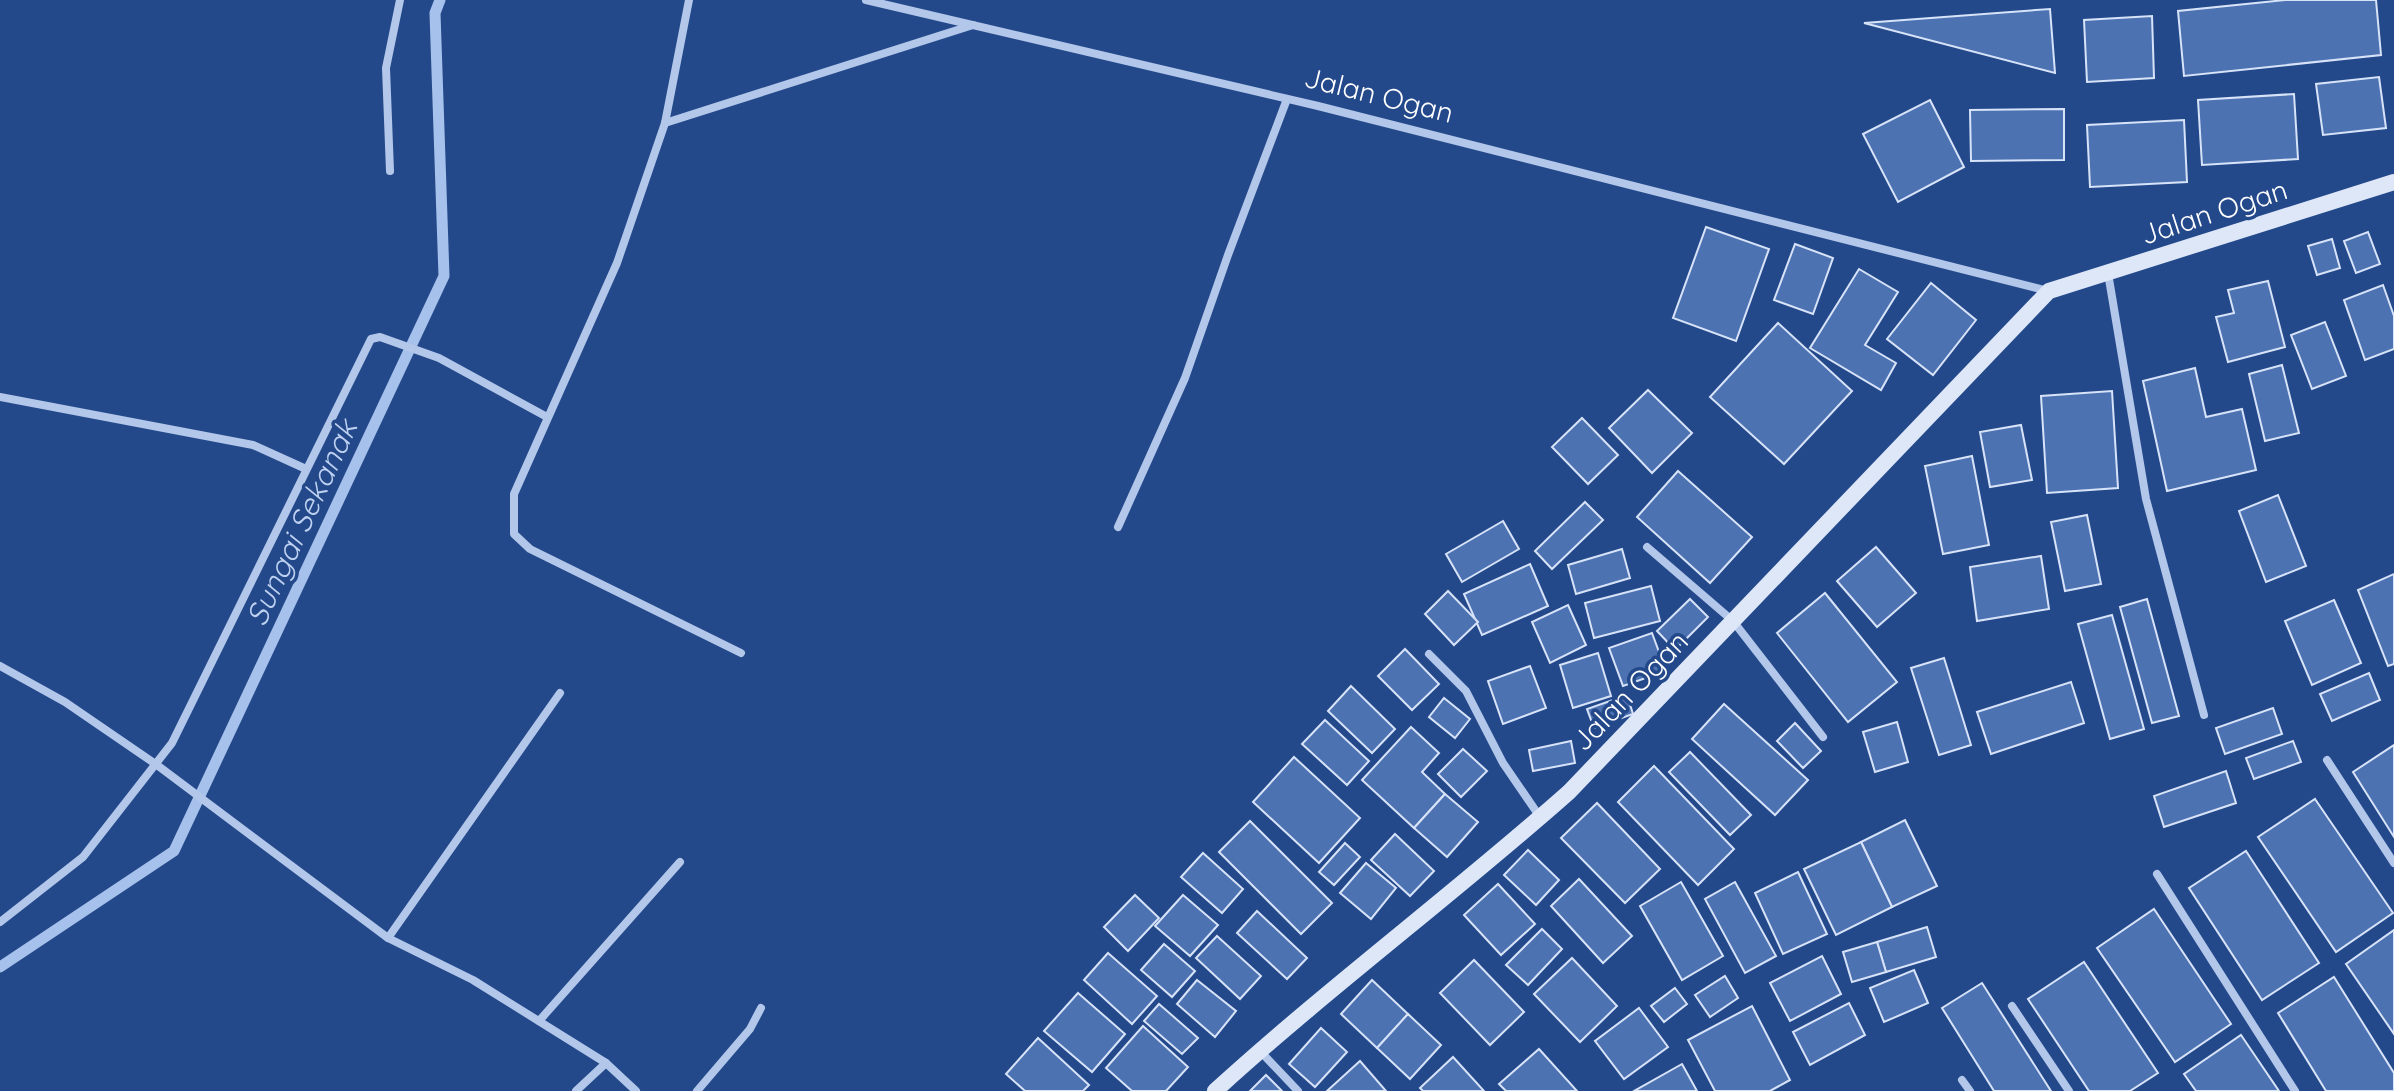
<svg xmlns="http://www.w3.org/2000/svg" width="2394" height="1091" viewBox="0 0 2394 1091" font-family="Quicksand,sans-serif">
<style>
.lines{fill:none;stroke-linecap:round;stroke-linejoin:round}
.stream{stroke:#a6c1eb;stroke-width:11}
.building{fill:#4d72b2;stroke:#d7e3f8;stroke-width:2}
.minor{stroke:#b2c7ea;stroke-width:8}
.secondary{stroke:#dde7f8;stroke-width:16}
.labels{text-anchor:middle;stroke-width:7;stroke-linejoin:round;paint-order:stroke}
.street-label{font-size:28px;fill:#fff;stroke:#24498b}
.water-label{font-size:30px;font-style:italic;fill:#bed1f1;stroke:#24498b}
</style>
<rect width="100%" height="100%" fill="#24498b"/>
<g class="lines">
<path class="stream" d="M 0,967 L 174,851 L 444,276 L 435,13 L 440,0"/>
</g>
<g class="building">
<path d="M 2285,0 L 2376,0 L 2381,55 L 2184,76 L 2178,11 Z"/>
<path d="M 2050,9 L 2055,73 L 1864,23 Z"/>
<path d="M 2152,16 L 2154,78 L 2087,82 L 2084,20 Z"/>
<path d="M 2379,77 L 2386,128 L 2323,135 L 2316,84 Z"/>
<path d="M 2294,94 L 2298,159 L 2202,165 L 2198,100 Z"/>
<path d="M 1930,100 L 1964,167 L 1898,202 L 1863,134 Z"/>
<path d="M 2064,109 L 2064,160 L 1971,161 L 1970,110 Z"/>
<path d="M 2184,120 L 2187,182 L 2090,187 L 2087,125 Z"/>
<path d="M 1706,227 L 1769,249 L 1736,341 L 1673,318 Z"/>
<path d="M 2368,232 L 2380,264 L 2356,273 L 2344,241 Z"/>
<path d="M 2332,239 L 2340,268 L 2317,275 L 2308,246 Z"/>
<path d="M 1795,244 L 1833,258 L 1813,314 L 1774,300 Z"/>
<path d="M 1859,269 L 1898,292 L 1865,345 L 1896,363 L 1881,390 L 1810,348 Z"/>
<path d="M 2268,281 L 2285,347 L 2228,362 L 2216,317 L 2234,313 L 2228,290 Z"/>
<path d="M 1931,283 L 1976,320 L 1933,375 L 1887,339 Z"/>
<path d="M 2383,285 L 2394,316 L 2394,349 L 2365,360 L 2344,300 Z"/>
<path d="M 2325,322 L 2346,376 L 2312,389 L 2291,335 Z"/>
<path d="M 1778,323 L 1852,391 L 1784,464 L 1710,397 Z"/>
<path d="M 2282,365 L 2299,433 L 2265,441 L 2249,374 Z"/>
<path d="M 2195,368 L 2206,417 L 2242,409 L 2256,470 L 2167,491 L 2143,381 Z"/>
<path d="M 1648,390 L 1692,433 L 1652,473 L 1609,428 Z"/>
<path d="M 2112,391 L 2118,488 L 2047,493 L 2041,396 Z"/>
<path d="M 1582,418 L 1618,455 L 1588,484 L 1552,447 Z"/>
<path d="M 2021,425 L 2032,480 L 1990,487 L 1980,432 Z"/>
<path d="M 1972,456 L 1989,545 L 1943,554 L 1925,466 Z"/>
<path d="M 1678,471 L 1752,537 L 1710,583 L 1637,517 Z"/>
<path d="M 2278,495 L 2306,566 L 2266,582 L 2239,511 Z"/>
<path d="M 1585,502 L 1603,520 L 1552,569 L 1535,551 Z"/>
<path d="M 2087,515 L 2101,584 L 2065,591 L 2051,522 Z"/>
<path d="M 1503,521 L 1519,549 L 1462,582 L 1446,554 Z"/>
<path d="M 1876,547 L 1916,593 L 1877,627 L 1837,581 Z"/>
<path d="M 1622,549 L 1630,578 L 1576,594 L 1568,565 Z"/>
<path d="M 2041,556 L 2049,609 L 1977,621 L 1970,567 Z"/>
<path d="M 1530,564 L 1548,606 L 1482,635 L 1464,594 Z"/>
<path d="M 2394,574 L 2394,664 L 2388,666 L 2358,590 Z"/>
<path d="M 1651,586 L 1660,621 L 1594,638 L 1585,603 Z"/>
<path d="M 1448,591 L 1478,622 L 1454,645 L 1425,614 Z"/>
<path d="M 1825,593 L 1897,682 L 1848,722 L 1777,633 Z"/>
<path d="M 1690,599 L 1708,617 L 1675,650 L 1657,631 Z"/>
<path d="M 2147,599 L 2179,716 L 2152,723 L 2120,607 Z"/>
<path d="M 2334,600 L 2361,663 L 2312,685 L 2285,621 Z"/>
<path d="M 1568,605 L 1586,645 L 1550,663 L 1532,622 Z"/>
<path d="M 2112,615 L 2144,729 L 2110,739 L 2078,624 Z"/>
<path d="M 1652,633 L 1666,671 L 1623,686 L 1609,648 Z"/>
<path d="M 1405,649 L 1439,684 L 1412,710 L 1378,676 Z"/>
<path d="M 1598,653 L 1611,696 L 1573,708 L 1560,665 Z"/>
<path d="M 1944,658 L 1971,745 L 1939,755 L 1911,668 Z"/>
<path d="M 1530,666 L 1546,708 L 1503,724 L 1488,681 Z"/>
<path d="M 2369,673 L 2380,700 L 2332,721 L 2320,694 Z"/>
<path d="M 2071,682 L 2084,723 L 1991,754 L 1977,712 Z"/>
<path d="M 1351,686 L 1395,729 L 1372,753 L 1328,711 Z"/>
<path d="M 1627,695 L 1633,714 L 1594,728 L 1587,709 Z"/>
<path d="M 1444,698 L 1470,719 L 1455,738 L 1429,717 Z"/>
<path d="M 1724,704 L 1808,780 L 1775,815 L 1692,739 Z"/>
<path d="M 2273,708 L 2282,734 L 2225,754 L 2216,728 Z"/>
<path d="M 1325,720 L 1369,761 L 1347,785 L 1302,744 Z"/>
<path d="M 1897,722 L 1908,762 L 1875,772 L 1863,732 Z"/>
<path d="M 1795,723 L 1821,751 L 1803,768 L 1777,741 Z"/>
<path d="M 1411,727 L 1439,753 L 1422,772 L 1445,794 L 1414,828 L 1362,780 Z"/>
<path d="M 1571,741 L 1575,763 L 1533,771 L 1529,750 Z"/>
<path d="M 2293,741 L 2301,762 L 2254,779 L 2246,758 Z"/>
<path d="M 2394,745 L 2394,837 L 2353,772 Z"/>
<path d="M 1463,749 L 1487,771 L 1461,797 L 1438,774 Z"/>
<path d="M 1690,752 L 1751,815 L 1730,835 L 1669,772 Z"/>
<path d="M 1294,757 L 1360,818 L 1319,863 L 1253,802 Z"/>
<path d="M 1654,766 L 1734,849 L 1698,885 L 1618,802 Z"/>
<path d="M 2226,771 L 2236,803 L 2164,827 L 2154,796 Z"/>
<path d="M 1445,794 L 1478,822 L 1447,857 L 1414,828 Z"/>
<path d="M 2315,799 L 2393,913 L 2336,952 L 2258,837 Z"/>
<path d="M 1597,803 L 1660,869 L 1625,903 L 1561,838 Z"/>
<path d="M 1905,820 L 1937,886 L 1892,907 L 1861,842 Z"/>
<path d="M 1250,821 L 1332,903 L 1301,934 L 1219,852 Z"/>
<path d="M 1395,834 L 1434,871 L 1410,896 L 1371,860 Z"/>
<path d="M 1861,842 L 1892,907 L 1836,935 L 1804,869 Z"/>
<path d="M 1345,843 L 1360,857 L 1334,885 L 1319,872 Z"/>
<path d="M 1528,850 L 1559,880 L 1536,905 L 1504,875 Z"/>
<path d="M 2246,851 L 2319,963 L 2262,1000 L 2189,888 Z"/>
<path d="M 1203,853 L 1243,889 L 1222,913 L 1181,877 Z"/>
<path d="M 1366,863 L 1396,888 L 1371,919 L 1340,893 Z"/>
<path d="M 1798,872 L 1827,934 L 1783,954 L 1755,893 Z"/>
<path d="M 1579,879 L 1632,936 L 1603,963 L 1551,906 Z"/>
<path d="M 1681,882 L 1723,956 L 1682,980 L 1640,906 Z"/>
<path d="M 1735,882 L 1776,956 L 1745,973 L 1705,899 Z"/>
<path d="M 1498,884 L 1535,924 L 1501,955 L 1464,915 Z"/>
<path d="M 1135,895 L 1159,918 L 1128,951 L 1104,927 Z"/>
<path d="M 1183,895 L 1218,925 L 1190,956 L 1155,926 Z"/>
<path d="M 2154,909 L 2231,1024 L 2175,1062 L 2097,948 Z"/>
<path d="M 1257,911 L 1307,958 L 1287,979 L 1237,933 Z"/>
<path d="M 1927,927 L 1936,957 L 1886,972 L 1877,942 Z"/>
<path d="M 1542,929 L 1562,949 L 1528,985 L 1506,965 Z"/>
<path d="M 2394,930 L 2394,1034 L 2346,964 Z"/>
<path d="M 1217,936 L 1261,976 L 1240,999 L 1196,958 Z"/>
<path d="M 1877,942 L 1886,972 L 1852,982 L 1843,952 Z"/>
<path d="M 1164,944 L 1195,971 L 1172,997 L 1141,970 Z"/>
<path d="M 1108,953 L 1157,996 L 1132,1024 L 1084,980 Z"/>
<path d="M 1822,956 L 1841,994 L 1790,1021 L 1770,983 Z"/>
<path d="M 1572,958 L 1617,1006 L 1580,1042 L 1534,994 Z"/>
<path d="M 1474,960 L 1524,1012 L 1490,1045 L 1440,993 Z"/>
<path d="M 2084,962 L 2158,1073 L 2130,1091 L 2089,1091 L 2028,999 Z"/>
<path d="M 1914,970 L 1928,1003 L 1884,1022 L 1870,988 Z"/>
<path d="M 1725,976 L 1738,998 L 1710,1017 L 1695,995 Z"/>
<path d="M 2334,977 L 2394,1073 L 2394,1091 L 2326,1091 L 2278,1013 Z"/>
<path d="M 1197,980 L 1236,1011 L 1215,1037 L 1177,1004 Z"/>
<path d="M 1372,980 L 1408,1014 L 1377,1048 L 1341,1014 Z"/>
<path d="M 1982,983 L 2051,1091 L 1994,1091 L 1942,1008 Z"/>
<path d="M 1675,988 L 1687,1004 L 1664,1022 L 1651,1006 Z"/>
<path d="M 1078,993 L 1125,1034 L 1092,1072 L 1044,1031 Z"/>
<path d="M 1849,1003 L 1865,1035 L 1810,1065 L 1793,1032 Z"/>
<path d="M 1159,1004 L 1198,1038 L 1182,1054 L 1144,1021 Z"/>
<path d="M 1752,1006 L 1790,1080 L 1770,1091 L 1715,1091 L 1688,1040 Z"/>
<path d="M 1639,1008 L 1668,1047 L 1624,1079 L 1595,1041 Z"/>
<path d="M 1408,1014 L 1441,1045 L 1410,1079 L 1377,1048 Z"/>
<path d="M 1143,1026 L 1188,1067 L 1166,1091 L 1132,1091 L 1106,1068 Z"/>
<path d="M 1321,1028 L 1347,1052 L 1315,1087 L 1289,1064 Z"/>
<path d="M 2241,1035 L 2279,1091 L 2196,1091 L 2184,1074 Z"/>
<path d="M 1038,1038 L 1089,1085 L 1083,1091 L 1025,1091 L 1006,1074 Z"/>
<path d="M 1539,1049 L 1577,1091 L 1506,1091 L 1499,1084 Z"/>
<path d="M 1453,1057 L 1484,1091 L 1423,1091 L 1420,1088 Z"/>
<path d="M 1360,1061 L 1386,1091 L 1327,1091 Z"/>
<path d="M 1682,1064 L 1697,1091 L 1634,1091 Z"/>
<path d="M 1266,1075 L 1282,1091 L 1250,1091 Z"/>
</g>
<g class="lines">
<g class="minor">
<path d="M 689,0 L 665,123 L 617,263 L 514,494 L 514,534 L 530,549 L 741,653"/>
<path d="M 866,0 L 1318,106 L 2048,291"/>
<path d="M 665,123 L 973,25"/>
<path d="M 390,171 L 386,68 L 400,0"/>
<path d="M 2108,273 L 2146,499 L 2204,715"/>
<path d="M 0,397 L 253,445 L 306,469"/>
<path d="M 1118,527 L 1185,378 L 1228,255 L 1287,99"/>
<path d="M 1647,547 L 1733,621 L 1823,737"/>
<path d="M 1429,654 L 1466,691 L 1503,763 L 1540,817"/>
<path d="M 0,666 L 65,702 L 157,765 L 388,938 L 473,980 L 606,1063"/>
<path d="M 2327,760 L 2394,863"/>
<path d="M 2157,874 L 2295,1091"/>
<path d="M 0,922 L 83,857 L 172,743 L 371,339 L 380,337 L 439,358 L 547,417"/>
<path d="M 388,938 L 560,693"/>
<path d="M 2012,1006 L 2069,1091"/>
<path d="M 539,1021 L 680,862"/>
<path d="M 1260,1051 L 1298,1091"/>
<path d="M 1962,1080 L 1970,1091"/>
<path d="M 576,1091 L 606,1063 L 636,1091"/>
<path d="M 697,1091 L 750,1029 L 761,1008"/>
</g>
<path class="secondary" d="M 1215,1091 C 1329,987 1454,894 1569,792 L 2049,291 L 2394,182"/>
</g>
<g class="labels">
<g class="street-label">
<text transform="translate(1379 95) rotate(14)" y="10">Jalan Ogan</text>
<text transform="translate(2214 212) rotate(-18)" y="10">Jalan Ogan</text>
<text transform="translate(1630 691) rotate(-46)" y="10">Jalan Ogan</text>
</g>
<g class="water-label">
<text transform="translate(302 523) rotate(-65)" y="10">Sungai Sekanak</text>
</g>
</g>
</svg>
